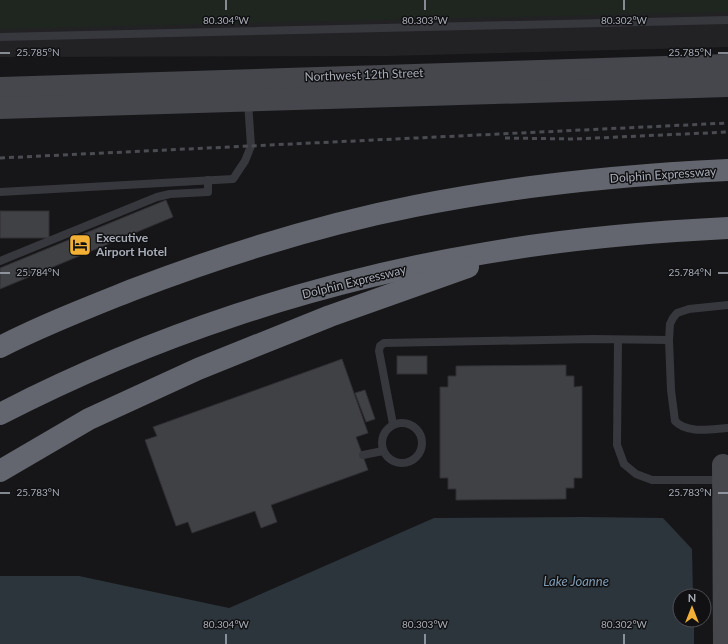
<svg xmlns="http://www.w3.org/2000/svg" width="728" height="644" viewBox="0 0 728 644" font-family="Lato,sans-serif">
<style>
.built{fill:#222225}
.green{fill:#1e261f}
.water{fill:#2c353c}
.building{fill:#404145;stroke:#303034}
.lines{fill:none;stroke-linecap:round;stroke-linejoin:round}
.lane{stroke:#37383d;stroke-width:8}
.secondary{stroke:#45474d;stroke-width:22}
.highway{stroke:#63666e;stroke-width:22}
.rail{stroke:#4a4c52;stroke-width:3;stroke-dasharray:5 4;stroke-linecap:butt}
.ticks{fill:none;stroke:#a8adb8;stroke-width:1.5}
.labels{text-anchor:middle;stroke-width:3;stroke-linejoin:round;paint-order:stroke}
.street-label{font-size:12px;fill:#a8adb8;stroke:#111113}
.poi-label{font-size:12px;font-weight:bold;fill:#a8adb8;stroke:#111113;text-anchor:start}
.water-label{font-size:13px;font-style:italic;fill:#7f9bb3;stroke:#111113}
.ticks-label{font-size:10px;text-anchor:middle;fill:#a8adb8;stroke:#111113;stroke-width:3;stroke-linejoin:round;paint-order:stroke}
</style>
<rect width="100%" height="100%" fill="#161618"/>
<path class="built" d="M 0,0 L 728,0 L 728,47 L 389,56 L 0,57 Z"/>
<path class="green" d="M 0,0 L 728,0 L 728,12 L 0,29 Z"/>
<path class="water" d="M 583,517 L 663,518 L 692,549 L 693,596 L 680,596 L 680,620 L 694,620 L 694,644 L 0,644 L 0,576 L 79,576 L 229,608 L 434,518 Z"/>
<g class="building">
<path d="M 166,200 L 173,217 L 0,289 L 0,268 Z"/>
<rect x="0" y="211" width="49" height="27"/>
<rect x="397" y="356" width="30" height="18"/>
<path d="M 342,359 L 368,433 L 356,437 L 368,470 L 271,505 L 277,522 L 261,528 L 255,511 L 192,533 L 188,522 L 176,526 L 145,440 L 157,436 L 153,427 Z"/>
<path d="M 566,365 L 566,376 L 574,376 L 574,387 L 582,386 L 582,478 L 574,478 L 574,488 L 566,488 L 566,499 L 456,500 L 456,489 L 448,489 L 448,478 L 440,478 L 440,387 L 448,387 L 448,376 L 456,376 L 456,366 Z"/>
<path d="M 365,390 L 375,419 L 366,422 L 355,393 Z"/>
</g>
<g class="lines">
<g class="lane">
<path d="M 0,37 L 728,20"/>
<path d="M 0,192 L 233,179 L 245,161 L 251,146 L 248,102"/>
<path d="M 0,261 L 157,197 L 170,194 L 208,192 L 208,180"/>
<path d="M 728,305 L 689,309 L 677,313 L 673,318 L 670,324 L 669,340 L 671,390 L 675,421 C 687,434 711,429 728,428"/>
<path d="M 618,340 L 617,445 L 624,464 L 636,474 L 652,480 L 722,480"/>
<circle cx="402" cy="443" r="20"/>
<path d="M 393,424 L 379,351 L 380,346 L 384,343 L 593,339 L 669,340"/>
<path d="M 363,455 L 383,451"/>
</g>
<g class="secondary">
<path d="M 0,88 L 728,65"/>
<path d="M 0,108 L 728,86"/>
<path d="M 723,465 L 724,644"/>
</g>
<g class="highway">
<path d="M 0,347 C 43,325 87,308 132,290 C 224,255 319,225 415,206 C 519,185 623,175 728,170"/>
<path d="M 0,414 C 151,336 318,281 486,253 C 566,239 647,232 728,228"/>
<path d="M 0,471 L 89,419 L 198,369 L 330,316 L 468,267"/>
</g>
<g class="rail">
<path d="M 505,138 L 574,139 L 728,132"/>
<path d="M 0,158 L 728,123"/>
</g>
</g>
<path class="ticks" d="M 226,0 L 226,10M 425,0 L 425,10M 624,0 L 624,10M 0,53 L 10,53M 718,53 L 728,53M 0,273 L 10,273M 718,273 L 728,273M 0,493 L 10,493M 718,493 L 728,493M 226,634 L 226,644M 425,634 L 425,644M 624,634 L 624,644"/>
<defs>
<g id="hotel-square" transform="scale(1.15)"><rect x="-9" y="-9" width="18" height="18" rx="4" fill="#f2b134" stroke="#111113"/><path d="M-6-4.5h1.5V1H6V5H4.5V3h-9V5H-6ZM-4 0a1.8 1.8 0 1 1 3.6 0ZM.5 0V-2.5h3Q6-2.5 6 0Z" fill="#111"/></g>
</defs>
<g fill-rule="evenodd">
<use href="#hotel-square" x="80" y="245"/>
</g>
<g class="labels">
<g class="street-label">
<text transform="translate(364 75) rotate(-2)" y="4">Northwest 12th Street</text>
<text transform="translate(663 175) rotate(-4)" y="4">Dolphin Expressway</text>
<text transform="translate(354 282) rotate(-14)" y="4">Dolphin Expressway</text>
</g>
<g class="poi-label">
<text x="96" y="242">Executive<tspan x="96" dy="14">Airport Hotel</tspan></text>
</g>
<g class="water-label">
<text x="576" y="586">Lake Joanne</text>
</g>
</g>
<g class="ticks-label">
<text x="226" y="24">80.304°W</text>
<text x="425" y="24">80.303°W</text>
<text x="624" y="24">80.302°W</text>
<text x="38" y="56">25.785°N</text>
<text x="690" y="56">25.785°N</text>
<text x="38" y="276">25.784°N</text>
<text x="690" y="276">25.784°N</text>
<text x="38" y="496">25.783°N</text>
<text x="690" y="496">25.783°N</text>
<text x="226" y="628">80.304°W</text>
<text x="425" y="628">80.303°W</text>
<text x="624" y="628">80.302°W</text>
</g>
<g transform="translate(692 608)"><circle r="19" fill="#111113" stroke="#4d4f55"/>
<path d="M0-3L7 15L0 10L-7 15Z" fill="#f2b134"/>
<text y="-6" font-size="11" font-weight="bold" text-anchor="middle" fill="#a8adb8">N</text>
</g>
</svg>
